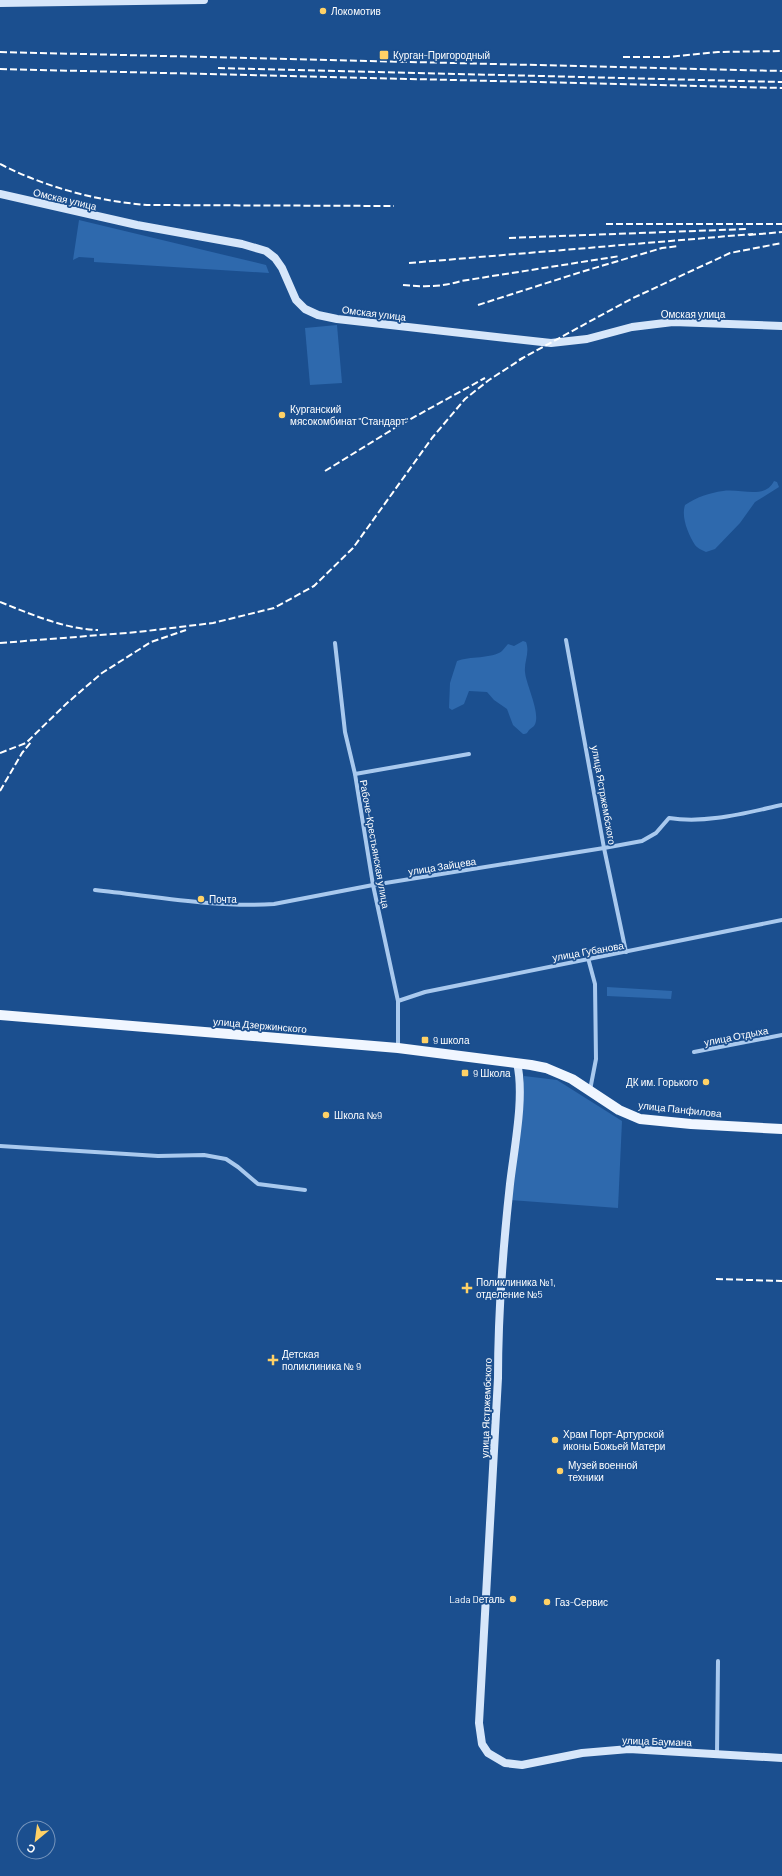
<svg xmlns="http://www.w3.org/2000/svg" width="782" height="1876" viewBox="0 0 782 1876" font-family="Barlow,sans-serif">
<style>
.green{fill:#2e69ad}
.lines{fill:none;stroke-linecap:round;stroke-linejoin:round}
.minor{stroke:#a9c9ee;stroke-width:4}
.secondary{stroke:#d6e6fa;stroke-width:8}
.primary{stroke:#f0f6ff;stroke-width:10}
.rail{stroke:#fff;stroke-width:2;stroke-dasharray:7 3;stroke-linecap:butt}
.poi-dot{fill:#ffd166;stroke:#1b4f8f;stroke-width:1.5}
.labels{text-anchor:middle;stroke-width:3.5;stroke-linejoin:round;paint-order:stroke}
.poi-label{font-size:10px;fill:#fff;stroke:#1b4f8f;text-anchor:start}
.street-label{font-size:10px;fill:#fff;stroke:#1b4f8f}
</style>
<rect width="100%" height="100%" fill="#1b4f8f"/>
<g class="green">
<path d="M 79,220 L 266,265 L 269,273 L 94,262 L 94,258 L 79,257 L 73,260 Z"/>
<path d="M 337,325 L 342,383 L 310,385 L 305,328 Z"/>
<path d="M 774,481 L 777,482 L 779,487 L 755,502 L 740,523 L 715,549 L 706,552 C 702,550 697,548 695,545 C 688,534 681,517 685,505 C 697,497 709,493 723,491 C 740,488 765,500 774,481 Z"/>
<path d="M 523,641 L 526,642 C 530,653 524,661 525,672 C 526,685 542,715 534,726 C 533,727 531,728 529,730 C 527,733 527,734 523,734 L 513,725 L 507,709 L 494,700 L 487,692 L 469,691 L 464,704 L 452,710 L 449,708 L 450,683 L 457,661 C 469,656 492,659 502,651 C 504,649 506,646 508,644 L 514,646 Z"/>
<path d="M 607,987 L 672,991 L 671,999 L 607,996 Z"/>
<path d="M 524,1076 L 557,1080 L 622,1121 L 618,1208 L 510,1200 Z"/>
</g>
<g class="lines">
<g class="minor">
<path d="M 566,640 L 604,848 L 626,952"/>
<path d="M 335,643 L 345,732 L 355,774 L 373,885 L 398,1001 L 398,1048"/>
<path d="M 355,774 L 469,754"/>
<path d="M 95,890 C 153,896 216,908 274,904 L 373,885 L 604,848 L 642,841 L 656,833 L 669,818 C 706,824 745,813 782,805"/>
<path d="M 588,958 L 595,984 L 596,1059 L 590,1090"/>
<path d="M 398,1001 L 425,992 L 782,920"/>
<path d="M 694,1052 L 782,1035"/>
<path d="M 0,1146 L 158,1156 L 204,1155 L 226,1159 L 238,1167 L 258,1184 L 305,1190"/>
<path d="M 717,1754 L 718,1661"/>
</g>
<g class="secondary">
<path d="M 0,3 L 204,0"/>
<path d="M 0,194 L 137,225 L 242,244 L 266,251 L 275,258 L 282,268 L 296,300 L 305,309 L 318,315 L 337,319 L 551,343 L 587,339 L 632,327 L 673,322 L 782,326"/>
<path d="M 517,1063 C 525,1096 514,1149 510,1184 C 503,1248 498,1313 498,1378 L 479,1723 L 482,1744 L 488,1753 L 505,1763 L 522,1765 L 582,1753 L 629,1749 L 782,1758"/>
</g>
<path class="primary" d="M 0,1015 L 398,1048 L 531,1065 L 546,1068 L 572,1079 L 619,1110 L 640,1119 L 691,1124 L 782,1129"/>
<g class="rail">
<path d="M 0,52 L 782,71"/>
<path d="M 623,57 L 668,57 L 718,52 L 782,51"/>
<path d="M 218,68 L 782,82"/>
<path d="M 0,69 L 782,88"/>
<path d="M 0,164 C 45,187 97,201 147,205 L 394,206"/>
<path d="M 606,224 L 782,224"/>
<path d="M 749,235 L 782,232"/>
<path d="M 509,238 L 747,229"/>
<path d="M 409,263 L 753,234"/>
<path d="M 403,285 C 423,287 442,287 461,281 L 620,256"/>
<path d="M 478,305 L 581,272 L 662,248 L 679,246"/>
<path d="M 519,360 L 631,299 L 730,253 L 782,243"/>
<path d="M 325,471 L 398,426 L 485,378"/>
<path d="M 0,602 C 31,614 64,629 98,630"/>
<path d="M 0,643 L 138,632 L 213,623 L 274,608 L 314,586 L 353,548 L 432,438 L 465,399 L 489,380 L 523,358"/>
<path d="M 0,753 L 26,743 L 66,704 L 102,673 L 151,642 L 186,630"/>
<path d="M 0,791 L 22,753 L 31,742"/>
<path d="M 716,1279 L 782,1281"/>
</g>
</g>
<g class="poi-dot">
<circle cx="323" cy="11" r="4"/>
<rect x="379" y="50" width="10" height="10" rx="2"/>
<circle cx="282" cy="415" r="4"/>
<circle cx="201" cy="899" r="4"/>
<rect x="421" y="1036" width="8" height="8" rx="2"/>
<rect x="461" y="1069" width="8" height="8" rx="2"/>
<circle cx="706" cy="1082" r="4"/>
<circle cx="326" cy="1115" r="4"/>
<path d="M465 1282h4v4h4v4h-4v4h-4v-4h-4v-4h4z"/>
<path d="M271 1354h4v4h4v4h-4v4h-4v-4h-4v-4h4z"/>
<circle cx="555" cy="1440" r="4"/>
<circle cx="560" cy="1471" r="4"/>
<circle cx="513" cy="1599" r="4"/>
<circle cx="547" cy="1602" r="4"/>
</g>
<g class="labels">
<g class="poi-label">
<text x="331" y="15">Локомотив</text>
<text x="393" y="59">Курган-Пригородный</text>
<text x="290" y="413">Курганский<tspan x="290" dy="12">мясокомбинат "Стандарт"</tspan></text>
<text x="209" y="903">Почта</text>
<text x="433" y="1044">9 школа</text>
<text x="473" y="1077">9 Школа</text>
<text x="698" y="1086" text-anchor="end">ДК им. Горького</text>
<text x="334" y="1119">Школа №9</text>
<text x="476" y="1286">Поликлиника №1,<tspan x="476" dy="12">отделение №5</tspan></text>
<text x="282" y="1358">Детская<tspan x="282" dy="12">поликлиника № 9</tspan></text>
<text x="563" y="1438">Храм Порт-Артурской<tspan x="563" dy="12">иконы Божьей Матери</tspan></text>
<text x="568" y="1469">Музей военной<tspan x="568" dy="12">техники</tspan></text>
<text x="505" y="1603" text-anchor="end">Lada Dеталь</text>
<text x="555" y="1606">Газ-Сервис</text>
</g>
<g class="street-label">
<text transform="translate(65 199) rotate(13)" y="4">Омская улица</text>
<text transform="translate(374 313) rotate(7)" y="4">Омская улица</text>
<text x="693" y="318">Омская улица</text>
<text transform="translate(604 795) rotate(80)" y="4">улица Ястржембского</text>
<text transform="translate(375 844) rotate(80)" y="4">Рабоче-Крестьянская улица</text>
<text transform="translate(442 866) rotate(-9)" y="4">улица Зайцева</text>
<text transform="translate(588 951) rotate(-10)" y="4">улица Губанова</text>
<text transform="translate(260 1025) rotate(5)" y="4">улица Дзержинского</text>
<text transform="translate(736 1036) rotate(-11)" y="4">улица Отдыха</text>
<text transform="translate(680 1109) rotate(6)" y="4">улица Панфилова</text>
<text transform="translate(486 1408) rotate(-88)" y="4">улица Ястржембского</text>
<text transform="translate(657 1741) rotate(2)" y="4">улица Баумана</text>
</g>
</g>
<g transform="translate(36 1840) rotate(209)"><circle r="19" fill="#1b4f8f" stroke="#7695bc"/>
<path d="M0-3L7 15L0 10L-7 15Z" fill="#ffd166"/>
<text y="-6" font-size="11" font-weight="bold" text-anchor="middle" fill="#ffffff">С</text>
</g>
</svg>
